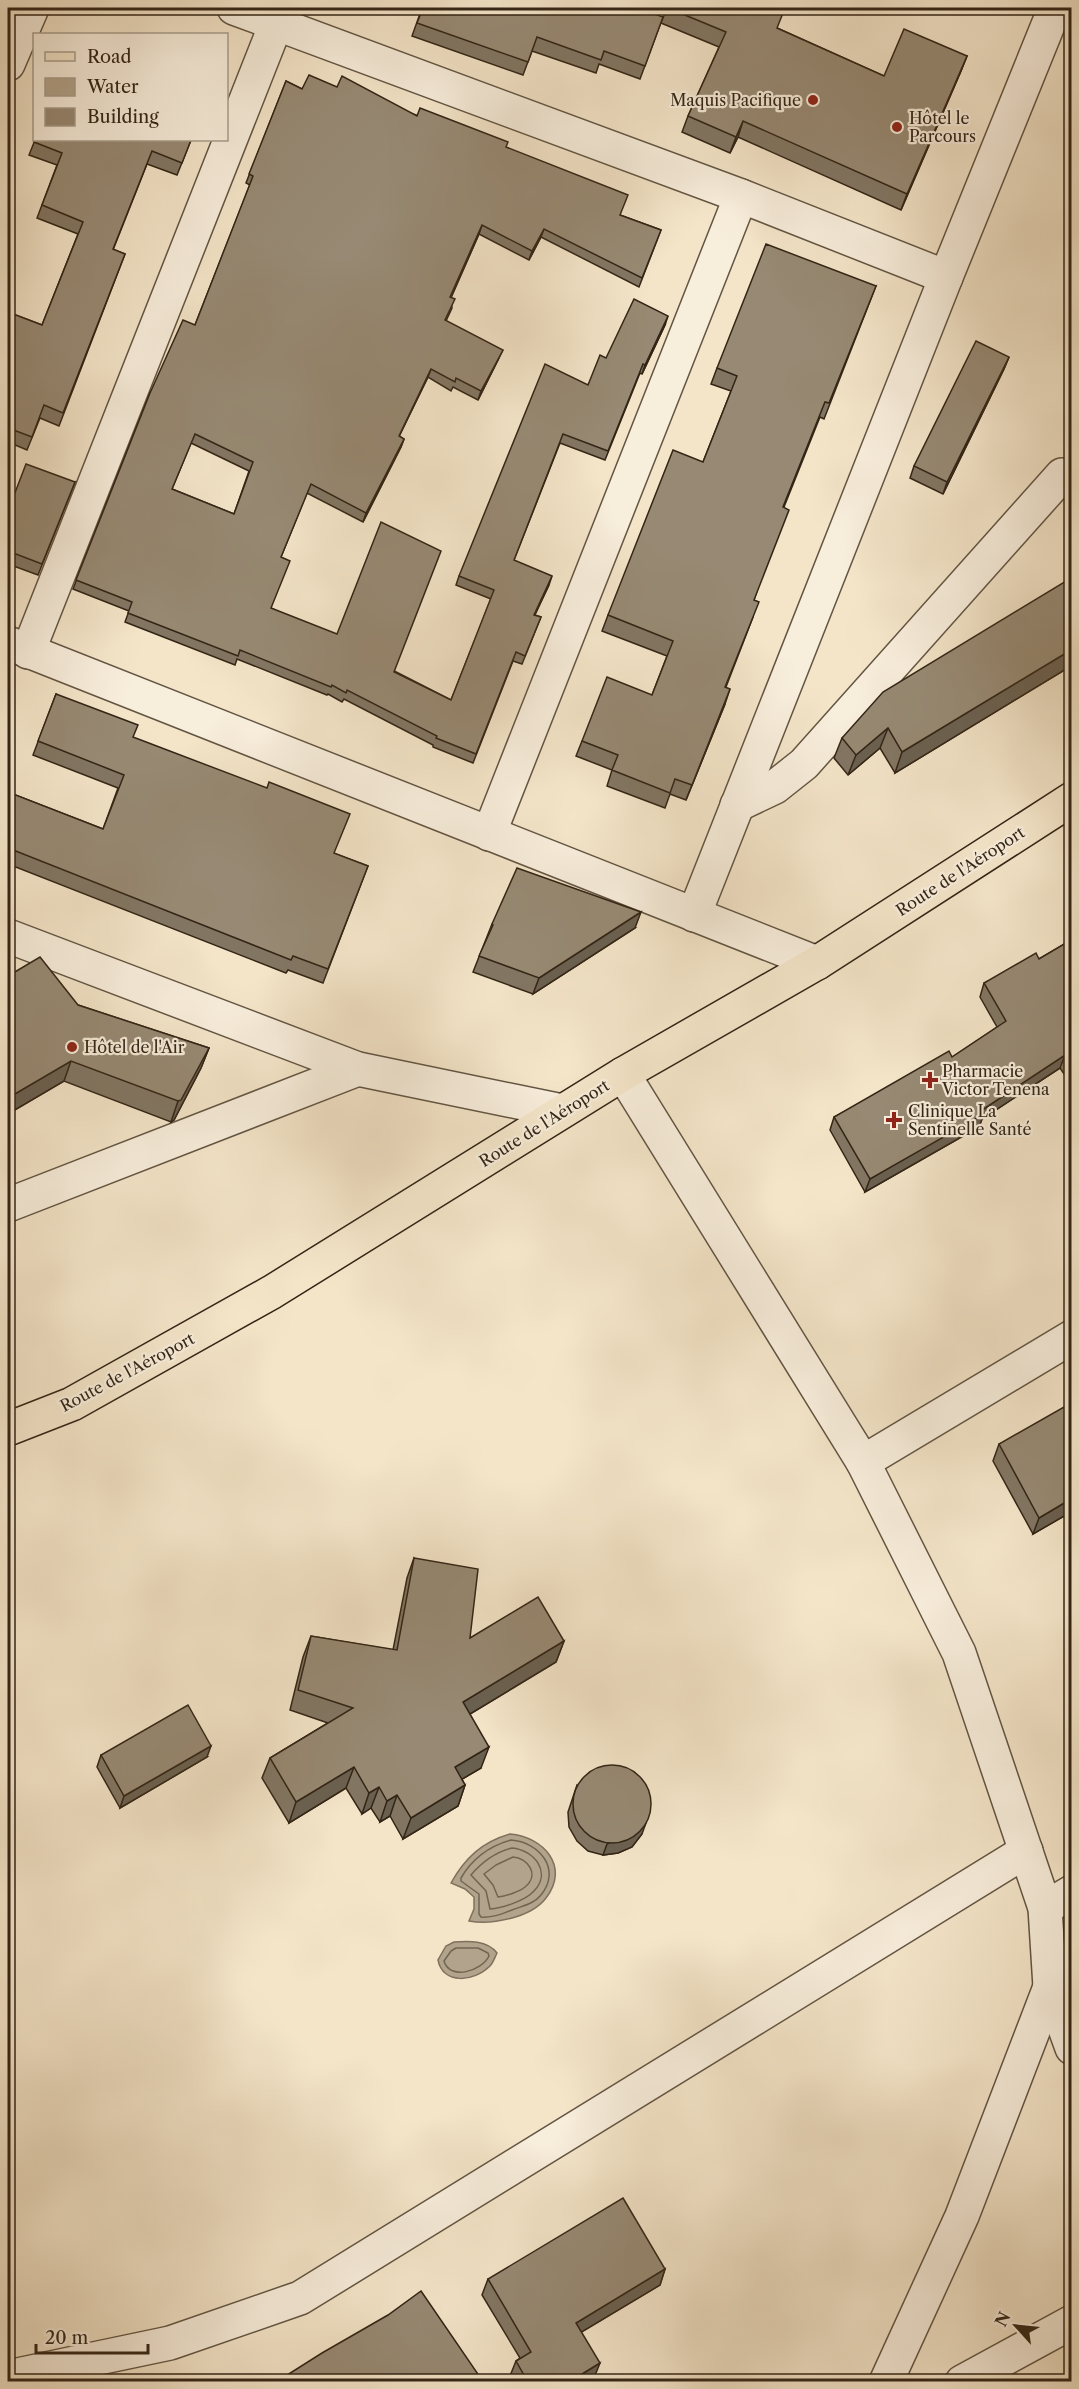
<svg xmlns="http://www.w3.org/2000/svg" width="1079" height="2389" viewBox="0 0 1079 2389" font-family="'Libre Caslon Text',serif">
<style>
.water{fill:#b2a48c;stroke:#7f715d;stroke-width:1.5}
.lines{fill:none;stroke-linecap:round;stroke-linejoin:round}
.shore{stroke:#726451;stroke-width:1.5}
.minor-casing{stroke:#635543;stroke-width:36}
.major-casing{stroke:#332516;stroke-width:36}
.minor{stroke:#f8eedc;stroke-width:33}
.major{stroke:#f4e5c9;stroke-width:33}
.wall{fill:#827663;stroke:#332516;stroke-width:1.5;fill-rule:evenodd}
.shaded-wall{fill:#6a6050;stroke:#332516;stroke-width:1.5}
.building{fill:#978973;stroke:#332516;stroke-width:1.5;fill-rule:evenodd}
.poi-dot{fill:#8f2418;stroke:#f8eedc;stroke-width:2}
.labels{text-anchor:middle;stroke-width:4.5;stroke-linejoin:round;paint-order:stroke}
.poi-label{font-size:16px;fill:#332516;stroke:#f8eedc;text-anchor:start}
.street-label{font-size:16px;fill:#332516;stroke:#f8eedc}
</style>
<rect width="100%" height="100%" fill="#f4e5c9"/>
<filter id="stains"><feTurbulence type="fractalNoise" baseFrequency=".00333" numOctaves="4"/><feColorMatrix values="0 0 0 0 .2 0 0 0 0 .09 0 0 0 0 .02 0 0 0 .5 -.17"/></filter>
<radialGradient id="worn" r=".72"><stop offset=".6" stop-color="#630" stop-opacity="0"/><stop offset="1" stop-color="#630" stop-opacity=".3"/></radialGradient>
<g class="water">
<path d="M 510,1834 C 544,1837 570,1867 546,1898 C 531,1918 491,1925 469,1921 L 474,1909 L 474,1897 L 465,1889 L 451,1883 C 465,1858 482,1842 510,1834 Z"/>
<path d="M 454,1942 C 469,1941 487,1940 497,1953 C 495,1957 493,1963 490,1966 C 474,1982 443,1985 438,1960 L 446,1946 Z"/>
</g>
<g class="lines">
<g class="shore">
<path d="M 511,1840 C 539,1842 562,1869 541,1895 C 534,1904 522,1906 512,1910 C 502,1914 492,1918 481,1917 L 479,1914 L 479,1894 L 461,1881 L 461,1878 C 472,1859 490,1846 511,1840 Z"/>
<path d="M 512,1848 C 534,1850 552,1872 534,1891 C 525,1901 502,1908 490,1909 L 486,1891 L 471,1875 C 482,1862 496,1852 512,1848 Z"/>
<path d="M 513,1857 C 528,1858 540,1875 525,1887 C 519,1892 506,1896 498,1897 L 493,1885 L 484,1874 L 496,1865 Z"/>
<path d="M 456,1948 L 478,1948 L 488,1953 L 489,1956 C 482,1971 450,1981 444,1961 L 451,1951 Z"/>
</g>
<g class="minor-casing">
<g id="minor">
<path d="M 234,8 L 741,196 L 946,277"/>
<path d="M 8,64 L 32,8"/>
<path d="M 8,643 L 817,963"/>
<path d="M 28,652 L 276,24"/>
<path d="M 737,805 L 775,787 L 804,764 L 1062,475"/>
<path d="M 489,834 L 741,196"/>
<path d="M 694,915 L 946,277 L 1055,8"/>
<path d="M 8,936 L 358,1069 L 562,1111"/>
<path d="M 623,1074 L 863,1462 L 959,1653 L 1045,1908 L 1050,1987 L 1072,2048"/>
<path d="M 8,1205 L 358,1069"/>
<path d="M 863,1462 L 1072,1337"/>
<path d="M 1045,1908 L 1072,1892"/>
<path d="M 8,2377 L 170,2343 L 300,2298 L 1026,1851"/>
<path d="M 886,2382 L 962,2216 L 1050,1987"/>
<path d="M 962,2382 L 1072,2322"/>
</g>
</g>
<g class="major-casing">
<path id="major" d="M 8,1429 L 72,1404 L 272,1292 L 623,1074 L 817,963 L 1072,799"/>
</g>
<use href="#minor" class="minor"/>
<use href="#major" class="major"/>
</g>
<g class="wall">
<path d="M 422,8 L 663,17 L 640,79 L 599,64 L 596,73 L 532,51 L 523,75 L 412,36 Z"/>
<path d="M 667,8 L 777,28 L 884,76 L 967,56 L 961,71 L 901,210 L 738,137 L 730,153 L 682,132 L 688,116 L 719,47 L 661,23 Z"/>
<path d="M 286,81 L 302,89 L 337,87 L 506,147 L 620,215 L 661,230 L 639,287 L 541,237 L 529,260 L 479,234 L 451,298 L 452,308 L 446,321 L 499,358 L 478,400 L 453,387 L 451,391 L 428,377 L 399,436 L 404,439 L 401,447 L 363,522 L 307,493 L 281,557 L 271,608 L 451,700 L 491,599 L 456,585 L 459,576 L 606,358 L 665,325 L 642,374 L 640,373 L 605,460 L 560,443 L 514,560 L 549,585 L 535,615 L 541,617 L 522,664 L 513,661 L 473,763 L 433,747 L 433,745 L 344,699 L 342,702 L 328,694 L 327,695 L 237,659 L 235,665 L 125,622 L 129,611 L 73,589 L 150,393 L 195,325 L 250,185 L 246,183 ZM 191,443 L 249,471 L 234,514 L 172,489 Z"/>
<path d="M 35,140 L 191,140 L 177,175 L 147,164 L 113,250 L 125,254 L 59,426 L 40,418 L 27,450 L 8,442 L 8,312 L 42,325 L 78,234 L 37,218 L 57,165 L 29,155 Z"/>
<path d="M 876,286 L 824,419 L 820,417 L 784,507 L 754,600 L 753,617 L 726,687 L 725,704 L 686,800 L 670,794 L 665,808 L 607,786 L 612,770 L 576,756 L 582,741 L 652,695 L 667,656 L 602,631 L 608,615 L 703,462 L 731,391 L 711,384 L 717,368 Z"/>
<path d="M 1009,357 L 1004,369 L 943,494 L 910,478 L 914,466 Z"/>
<path d="M 75,482 L 38,575 L 8,564 L 8,511 Z"/>
<path d="M 1071,578 L 1071,666 L 895,773 L 880,748 L 848,775 L 834,758 L 842,738 Z"/>
<path d="M 56,694 L 335,854 L 368,866 L 323,983 L 288,970 L 286,973 L 8,864 L 8,792 L 103,829 L 118,788 L 33,755 Z"/>
<path d="M 492,924 L 635,928 L 533,994 L 473,972 Z"/>
<path d="M 1071,940 L 1071,1084 L 1060,1068 L 982,1119 L 979,1127 L 865,1192 L 830,1130 L 834,1117 L 952,1057 L 997,1027 L 980,997 L 984,983 L 1039,959 Z"/>
<path d="M 8,976 L 78,1005 L 209,1048 L 201,1068 L 174,1120 L 171,1122 L 64,1081 L 8,1114 Z"/>
<path d="M 1071,1419 L 1071,1512 L 1033,1534 L 993,1461 L 999,1444 Z"/>
<path d="M 414,1558 L 470,1638 L 564,1641 L 556,1662 L 470,1714 L 481,1768 L 462,1779 L 465,1785 L 458,1806 L 403,1839 L 390,1816 L 380,1822 L 371,1808 L 362,1814 L 346,1788 L 289,1823 L 262,1778 L 270,1758 L 328,1723 L 290,1710 L 303,1657 L 311,1636 L 393,1650 L 407,1578 Z"/>
<path d="M 101,1755 L 207,1757 L 120,1808 L 97,1767 Z"/>
<path d="M 577,1785 L 642,1834 L 632,1847 L 618,1853 L 603,1855 L 588,1851 L 577,1841 L 569,1827 L 568,1812 Z"/>
<path d="M 665,2269 L 660,2285 L 581,2332 L 594,2378 L 589,2382 L 514,2382 L 510,2376 L 516,2361 L 520,2358 L 482,2295 L 488,2279 Z"/>
</g>
<g class="shaded-wall">
<path d="M 967,56 L 961,71 L 901,210 L 907,194 Z"/>
<path d="M 743,121 L 738,137 L 730,153 L 736,137 Z"/>
<path d="M 482,225 L 479,234 L 447,306 L 450,297 Z"/>
<path d="M 544,229 L 541,237 L 529,260 L 532,251 Z"/>
<path d="M 668,316 L 665,325 L 642,374 L 645,365 Z"/>
<path d="M 503,350 L 478,400 L 481,391 Z"/>
<path d="M 1009,357 L 1004,369 L 943,494 L 947,482 Z"/>
<path d="M 431,369 L 428,377 L 395,445 L 399,436 Z"/>
<path d="M 404,439 L 401,447 L 363,522 L 366,513 Z"/>
<path d="M 552,576 L 549,585 L 530,624 L 534,615 Z"/>
<path d="M 1071,650 L 1071,666 L 895,773 L 902,752 Z"/>
<path d="M 730,689 L 725,704 L 686,800 L 692,785 Z"/>
<path d="M 888,728 L 880,748 L 848,775 L 856,755 Z"/>
<path d="M 641,912 L 635,928 L 533,994 L 539,978 Z"/>
<path d="M 209,1048 L 201,1068 L 174,1120 L 171,1122 L 178,1101 Z"/>
<path d="M 1065,1055 L 1060,1068 L 982,1119 L 979,1127 L 865,1192 L 870,1179 L 982,1110 Z"/>
<path d="M 71,1061 L 64,1081 L 8,1114 L 8,1098 Z"/>
<path d="M 1071,1499 L 1071,1512 L 1033,1534 L 1039,1518 Z"/>
<path d="M 564,1641 L 556,1662 L 455,1723 L 463,1702 Z"/>
<path d="M 211,1746 L 207,1757 L 120,1808 L 124,1796 Z"/>
<path d="M 489,1747 L 481,1768 L 447,1788 L 455,1767 Z"/>
<path d="M 354,1767 L 346,1788 L 289,1823 L 296,1802 Z"/>
<path d="M 465,1785 L 458,1806 L 403,1839 L 411,1818 Z"/>
<path d="M 379,1787 L 371,1808 L 362,1814 L 369,1793 Z"/>
<path d="M 397,1795 L 390,1816 L 380,1822 L 387,1801 Z"/>
<path d="M 646,1823 L 642,1834 L 632,1847 L 618,1853 L 603,1855 L 607,1844 Z"/>
<path d="M 665,2269 L 660,2285 L 570,2339 L 576,2323 Z"/>
<path d="M 600,2363 L 594,2378 L 589,2382 L 569,2382 Z"/>
</g>
<g class="building">
<path d="M 423,8 L 638,8 L 663,17 L 645,66 L 604,51 L 601,60 L 537,37 L 528,62 L 417,23 Z"/>
<path d="M 668,8 L 785,8 L 777,28 L 884,76 L 904,29 L 967,56 L 907,194 L 743,121 L 736,137 L 688,116 L 726,32 Z"/>
<path d="M 309,75 L 337,87 L 342,76 L 417,116 L 420,108 L 508,142 L 506,147 L 628,195 L 620,215 L 661,230 L 642,278 L 544,229 L 532,251 L 482,225 L 450,297 L 455,299 L 445,320 L 503,350 L 481,391 L 456,378 L 455,382 L 431,369 L 399,436 L 404,439 L 366,513 L 311,484 L 281,557 L 290,561 L 271,608 L 337,634 L 381,522 L 441,551 L 394,672 L 451,700 L 494,590 L 459,576 L 545,364 L 588,385 L 600,355 L 606,358 L 634,299 L 668,316 L 645,365 L 643,364 L 608,451 L 563,434 L 514,560 L 552,576 L 534,615 L 541,617 L 525,656 L 516,652 L 476,754 L 436,738 L 437,736 L 347,690 L 346,693 L 332,685 L 331,687 L 240,650 L 238,656 L 128,613 L 132,602 L 76,580 L 150,393 L 183,320 L 195,325 L 253,176 L 249,174 L 286,81 L 302,89 ZM 195,434 L 253,462 L 234,514 L 172,489 Z"/>
<path d="M 35,140 L 191,140 L 182,163 L 152,151 L 113,249 L 125,254 L 63,413 L 44,405 L 32,437 L 8,428 L 8,312 L 42,325 L 83,222 L 42,205 L 62,153 L 34,142 Z"/>
<path d="M 766,244 L 876,286 L 829,403 L 825,402 L 783,507 L 789,510 L 754,600 L 759,602 L 725,687 L 730,689 L 692,785 L 675,779 L 670,793 L 612,770 L 618,755 L 582,741 L 607,677 L 652,695 L 673,641 L 608,615 L 673,450 L 703,462 L 737,376 L 717,368 Z"/>
<path d="M 976,341 L 1009,357 L 947,482 L 914,466 Z"/>
<path d="M 26,464 L 75,482 L 42,564 L 8,551 L 8,511 Z"/>
<path d="M 1071,578 L 1071,650 L 902,752 L 888,728 L 856,755 L 842,738 L 883,692 Z"/>
<path d="M 56,694 L 138,725 L 133,737 L 267,788 L 269,782 L 350,814 L 334,853 L 368,866 L 328,969 L 293,956 L 291,960 L 8,848 L 8,792 L 103,829 L 124,775 L 38,741 Z"/>
<path d="M 517,868 L 641,912 L 539,978 L 479,956 L 493,925 L 492,924 Z"/>
<path d="M 1071,940 L 1071,1064 L 1065,1055 L 982,1110 L 984,1114 L 870,1179 L 834,1117 L 949,1051 L 952,1057 L 1006,1021 L 984,983 L 1036,953 L 1039,959 Z"/>
<path d="M 40,957 L 78,1005 L 209,1048 L 181,1100 L 178,1101 L 71,1061 L 8,1098 L 8,976 Z"/>
<path d="M 1064,1407 L 1071,1419 L 1071,1499 L 1039,1518 L 999,1444 Z"/>
<path d="M 414,1558 L 478,1569 L 470,1638 L 538,1597 L 564,1641 L 463,1702 L 489,1747 L 455,1767 L 465,1785 L 411,1818 L 397,1795 L 387,1801 L 379,1787 L 369,1793 L 354,1767 L 296,1802 L 270,1758 L 353,1708 L 298,1690 L 311,1636 L 397,1650 Z"/>
<path d="M 188,1705 L 211,1746 L 124,1796 L 101,1755 Z"/>
<circle cx="612" cy="1804" r="39"/>
<path d="M 623,2198 L 665,2269 L 576,2323 L 600,2363 L 569,2382 L 528,2382 L 516,2361 L 531,2352 L 488,2279 Z"/>
<path d="M 421,2291 L 482,2380 L 481,2382 L 276,2382 L 322,2353 L 388,2315 Z"/>
</g>
<g class="poi-dot">
<circle cx="813" cy="100" r="6"/>
<circle cx="897" cy="127" r="6"/>
<circle cx="72" cy="1047" r="6"/>
<path d="M927 1071h6v6h6v6h-6v6h-6v-6h-6v-6h6z"/>
<path d="M891 1111h6v6h6v6h-6v6h-6v-6h-6v-6h6z"/>
</g>
<g class="labels">
<g class="poi-label">
<text x="801" y="106" text-anchor="end">Maquis Pacifique</text>
<text x="909" y="124">Hôtel le<tspan x="909" dy="18">Parcours</tspan></text>
<text x="84" y="1053">Hôtel de l'Air</text>
<text x="942" y="1077">Pharmacie<tspan x="942" dy="18">Victor Tenena</tspan></text>
<text x="908" y="1117">Clinique La<tspan x="908" dy="18">Sentinelle Santé</tspan></text>
</g>
<g class="street-label">
<text transform="translate(960 871) rotate(-33)" y="6">Route de l'Aéroport</text>
<text transform="translate(544 1123) rotate(-32)" y="6">Route de l'Aéroport</text>
<text transform="translate(127 1372) rotate(-28)" y="6">Route de l'Aéroport</text>
</g>
</g>
<rect width="1079" height="2389" fill="none" stroke="#f4e5c9" stroke-width="30"/>
<rect x="9" y="9" width="1061" height="2371" fill="none" stroke="#332516" stroke-width="3"/>
<rect x="15" y="15" width="1049" height="2359" fill="none" stroke="#332516" stroke-width="1.5"/>
<rect x="33" y="33" width="195" height="108" fill="#f8eedc" stroke="#a99e8d" stroke-width="1.5"/>
<rect x="45" y="52" width="30" height="9" fill="#f4e5c9" stroke="#a99e8d" stroke-width="1.5"/>
<text x="87" y="63" font-size="18" fill="#332516">Road</text>
<rect x="45" y="78" width="30" height="18" fill="#b2a48c" stroke="#a99e8d" stroke-width="1.5"/>
<text x="87" y="93" font-size="18" fill="#332516">Water</text>
<rect x="45" y="108" width="30" height="18" fill="#978973" stroke="#a99e8d" stroke-width="1.5"/>
<text x="87" y="123" font-size="18" fill="#332516">Building</text>
<g transform="translate(1016 2326) rotate(297)" stroke="#f8eedc" stroke-width="4.5" paint-order="stroke">
<path d="M0-4.5L10 22L0 15L-10 22Z" fill="#332516"/>
<text y="-9" font-size="16" font-weight="bold" text-anchor="middle" fill="#332516">N</text>
</g>
<path d="M36 2344v9h112v-9" fill="none" stroke="#332516" stroke-width="3"/>
<text x="45" y="2344" font-size="18" fill="#332516" stroke="#f8eedc" stroke-width="4.5" paint-order="stroke">20 m</text>
<rect width="100%" height="100%" filter="url(#stains)"/>
<rect width="100%" height="100%" fill="url(#worn)"/>
</svg>
